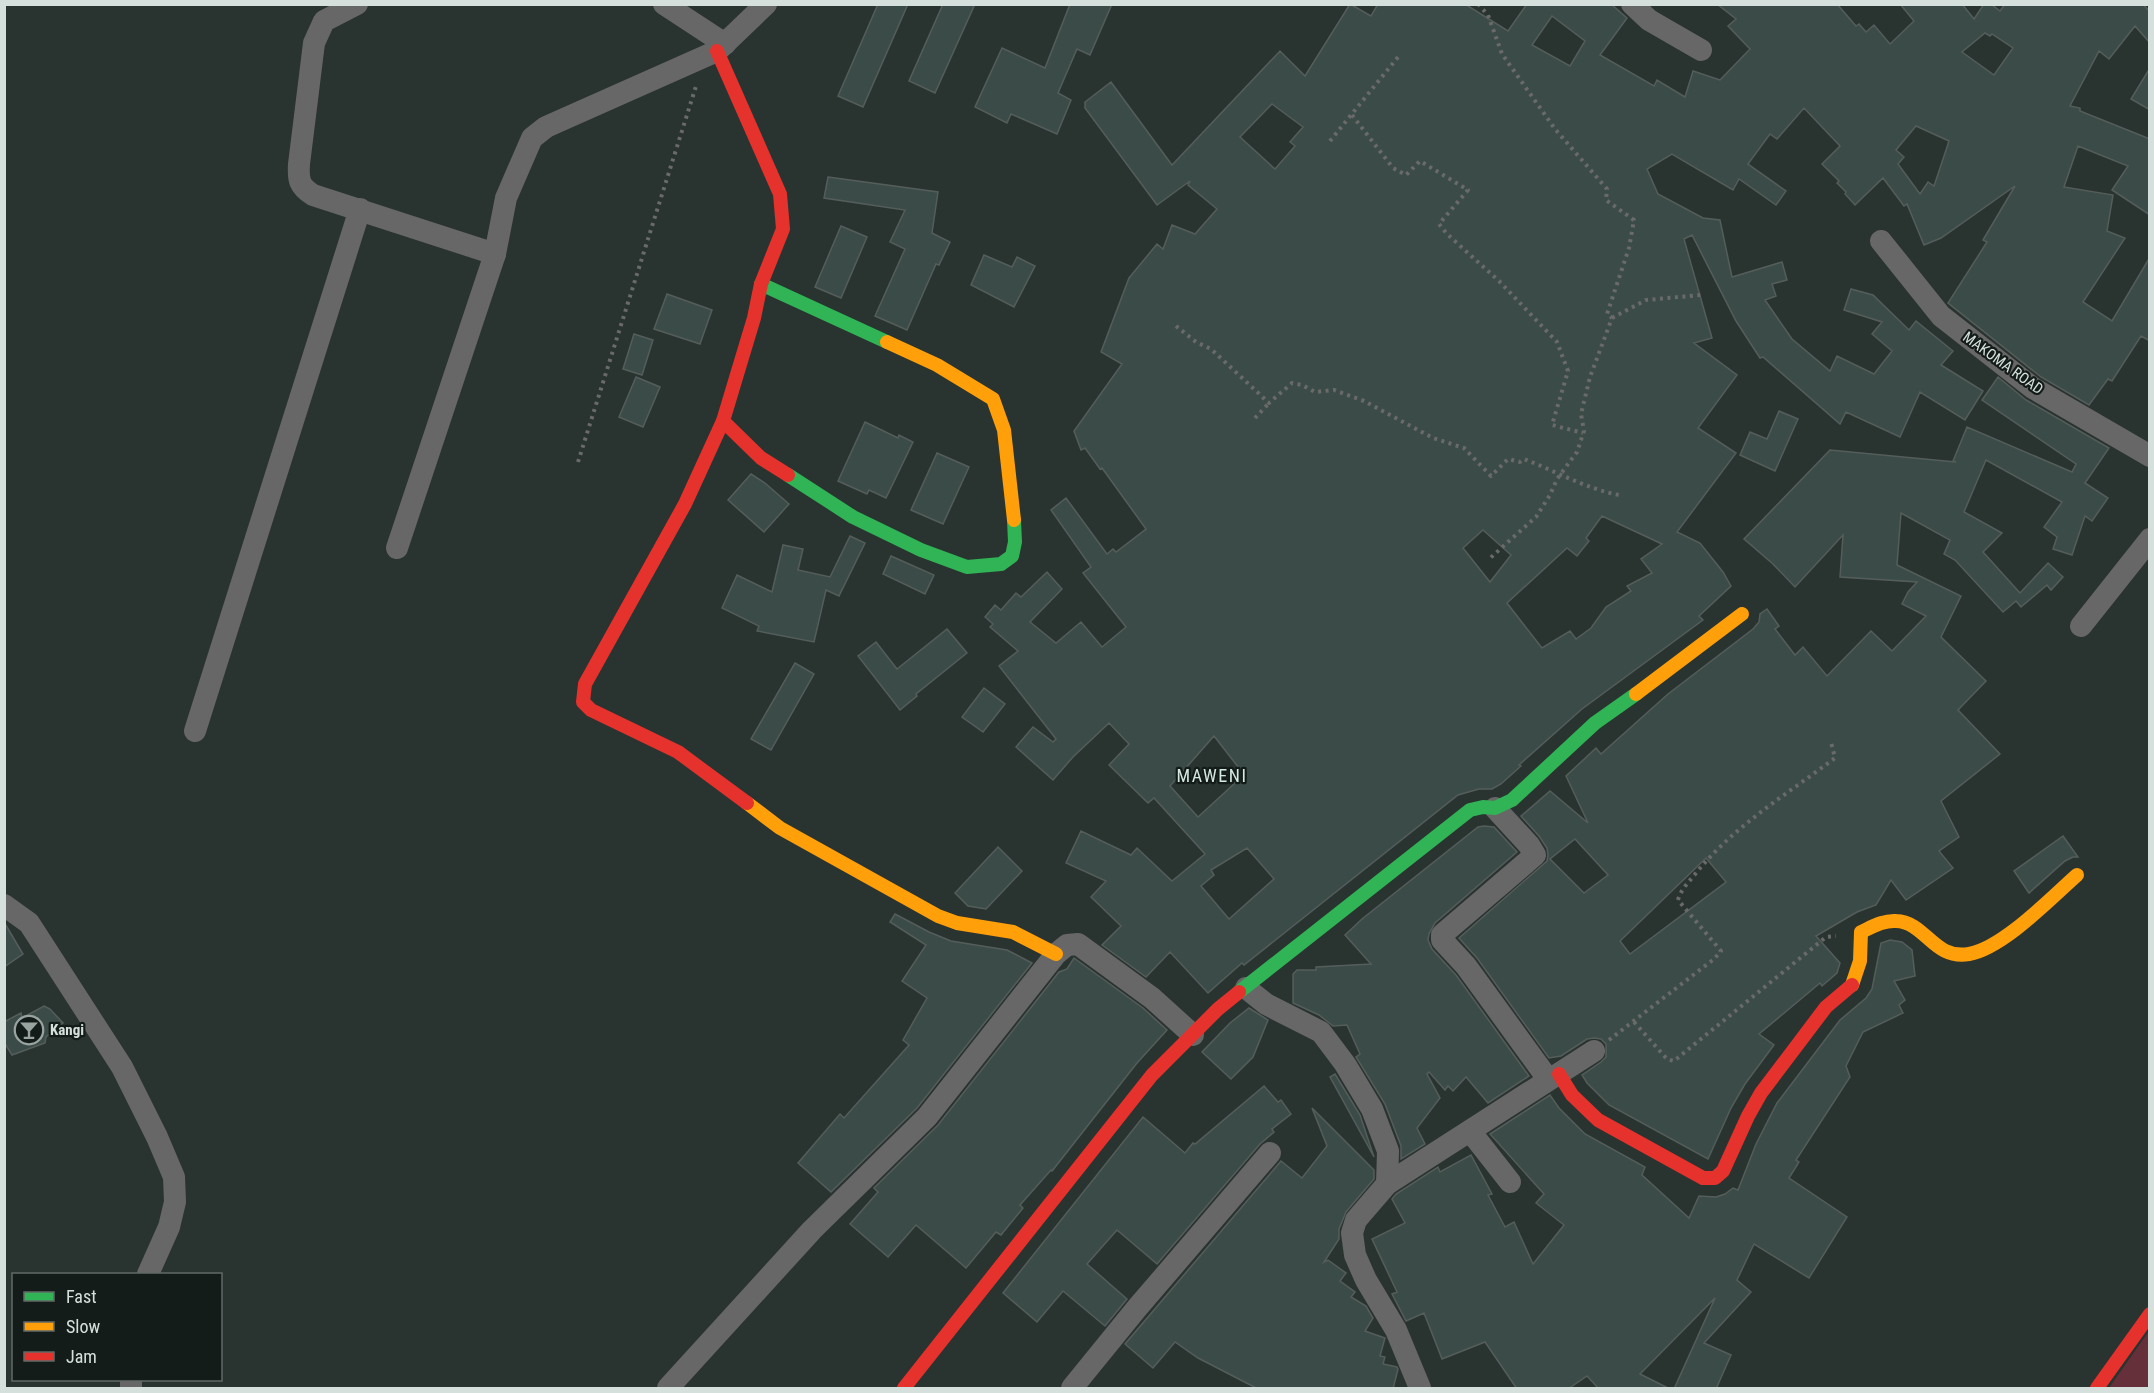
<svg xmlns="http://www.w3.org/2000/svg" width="2154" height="1393" viewBox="0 0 2154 1393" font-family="'Roboto Condensed',sans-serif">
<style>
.green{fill:#66303a}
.building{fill:#3b4c48;stroke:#555d5b;stroke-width:1.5;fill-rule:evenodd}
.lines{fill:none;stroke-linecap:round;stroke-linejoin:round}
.path{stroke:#696a69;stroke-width:4;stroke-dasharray:3 4.5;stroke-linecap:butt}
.street{stroke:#686767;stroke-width:22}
.fast{stroke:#30b455;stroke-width:14}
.slow{stroke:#ff9f0a;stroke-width:14}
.jam{stroke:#e5322d;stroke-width:14}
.labels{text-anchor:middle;stroke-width:4.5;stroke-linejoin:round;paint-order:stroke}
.street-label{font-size:15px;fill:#d5e0dc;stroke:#141c1a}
.poi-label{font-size:15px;font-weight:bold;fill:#d5e0dc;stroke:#141c1a;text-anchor:start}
.quarter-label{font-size:18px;letter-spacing:1.5px;fill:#d3e9e2;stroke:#141c1a}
</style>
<rect width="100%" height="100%" fill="#293330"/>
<path class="green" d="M 2149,1331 L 2149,1388 L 2109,1388 Z"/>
<g class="building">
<path d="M 878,4 L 908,4 L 863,107 L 838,96 Z"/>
<path d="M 943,4 L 975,4 L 935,93 L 909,81 Z"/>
<path d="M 1070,4 L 1112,4 L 1090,55 L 1077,49 L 1058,93 L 1071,100 L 1057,134 L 1011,114 L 1007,123 L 975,107 L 1002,48 L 1045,68 Z"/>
<path d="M 1350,4 L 1371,16 L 1378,4 L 1465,4 L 1508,31 L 1527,4 L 1611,4 L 1627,18 L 1600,55 L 1654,86 L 1657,80 L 1685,97 L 1693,71 L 1720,80 L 1750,49 L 1728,26 L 1736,19 L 1717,4 L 1837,4 L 1856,26 L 1859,24 L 1866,32 L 1874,25 L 1890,44 L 1914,21 L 1900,4 L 1962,4 L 1974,19 L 1984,4 L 1991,4 L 2000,11 L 2005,4 L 2143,4 L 2150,12 L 2150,43 L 2135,26 L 2109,59 L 2099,51 L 2070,106 L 2080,108 L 2080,111 L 2150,139 L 2150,215 L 2112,190 L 2128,166 L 2078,146 L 2064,187 L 2113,195 L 2107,231 L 2125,238 L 2083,302 L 2112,321 L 2150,257 L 2150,341 L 2141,336 L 2112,381 L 2108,379 L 2089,405 L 2041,377 L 1948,303 L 1987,242 L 1983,240 L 2015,186 L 1941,238 L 1924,245 L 1907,204 L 1904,206 L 1883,178 L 1855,205 L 1845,194 L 1846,192 L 1837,183 L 1839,181 L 1822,164 L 1840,146 L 1804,108 L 1777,139 L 1770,134 L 1748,164 L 1786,191 L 1776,205 L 1739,179 L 1733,190 L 1672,154 L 1647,169 L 1658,194 L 1703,218 L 1720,220 L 1732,277 L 1782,262 L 1787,280 L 1772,284 L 1776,296 L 1765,300 L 1792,339 L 1830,371 L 1837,356 L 1874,374 L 1892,351 L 1872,334 L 1882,322 L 1844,310 L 1851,289 L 1873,295 L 1909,330 L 1916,321 L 1953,351 L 1941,365 L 1983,391 L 1965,420 L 1920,392 L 1900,437 L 1846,412 L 1840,424 L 1763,357 L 1760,358 L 1736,321 L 1692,235 L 1684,239 L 1712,338 L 1694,343 L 1737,375 L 1698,428 L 1736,453 L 1677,532 L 1700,543 L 1723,572 L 1731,586 L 1699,616 L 1703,620 L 1582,709 L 1519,765 L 1521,766 L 1501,784 L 1492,789 L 1479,789 L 1458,795 L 1244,965 L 1242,963 L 1208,993 L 1170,952 L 1146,977 L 1102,945 L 1121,926 L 1091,897 L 1106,881 L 1066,863 L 1081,831 L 1131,855 L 1137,848 L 1172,881 L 1205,854 L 1154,798 L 1148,803 L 1109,765 L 1129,744 L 1109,723 L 1073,757 L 1053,780 L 1016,747 L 1033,727 L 1053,742 L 1056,739 L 999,666 L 1018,651 L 990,627 L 993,624 L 985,617 L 995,605 L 1001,610 L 1016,593 L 1021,597 L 1047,572 L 1062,589 L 1030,622 L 1056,643 L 1081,622 L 1102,647 L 1126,627 L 1083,573 L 1091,567 L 1051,510 L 1066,498 L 1107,554 L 1113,549 L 1116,552 L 1146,529 L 1102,468 L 1100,469 L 1085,448 L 1081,450 L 1074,431 L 1122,364 L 1101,352 L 1129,278 L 1157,244 L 1163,249 L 1172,225 L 1195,234 L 1217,209 L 1188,185 L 1190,181 L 1157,205 L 1085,108 L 1085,102 L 1111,82 L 1172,165 L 1280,51 L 1305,76 ZM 1552,16 L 1585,41 L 1570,66 L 1532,45 ZM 1985,33 L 1990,36 L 1992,34 L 2013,48 L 1994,75 L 1962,52 ZM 1272,104 L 1303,127 L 1290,142 L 1295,146 L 1275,169 L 1240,137 ZM 1916,126 L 1949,141 L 1934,186 L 1928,182 L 1920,194 L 1898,164 L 1904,157 L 1896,150 ZM 1602,516 L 1662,544 L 1641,559 L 1652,573 L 1627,586 L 1631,591 L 1606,607 L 1591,628 L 1576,639 L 1570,631 L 1542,648 L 1507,603 L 1567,548 L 1577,556 L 1589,541 L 1586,538 ZM 1483,530 L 1511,555 L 1490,582 L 1463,548 ZM 1214,736 L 1242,772 L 1232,780 L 1235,783 L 1198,817 L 1170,786 ZM 1247,848 L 1274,879 L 1229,919 L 1201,886 L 1214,875 L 1211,870 Z"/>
<path d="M 2150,68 L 2150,110 L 2131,99 Z"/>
<path d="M 828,177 L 938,192 L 932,233 L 950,242 L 939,265 L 936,264 L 907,330 L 875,316 L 905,249 L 890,242 L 905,210 L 824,198 Z"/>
<path d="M 841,226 L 867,237 L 841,298 L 815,287 Z"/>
<path d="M 984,255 L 1012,267 L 1017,257 L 1035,266 L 1014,307 L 971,285 Z"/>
<path d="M 667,294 L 712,310 L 700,344 L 654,329 Z"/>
<path d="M 634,334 L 653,340 L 642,375 L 623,369 Z"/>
<path d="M 636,377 L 660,387 L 643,427 L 619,417 Z"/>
<path d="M 1998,377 L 2026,400 L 2109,448 L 2085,483 L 2108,498 L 2092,521 L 2085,516 L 2072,555 L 2053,549 L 2057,537 L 2044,527 L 2062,502 L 1986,460 L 1964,512 L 2002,533 L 1983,552 L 2020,593 L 2048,563 L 2063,577 L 2051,590 L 2047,585 L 2021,607 L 2016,601 L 2003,612 L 1955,560 L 1944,554 L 1950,540 L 1901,513 L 1897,565 L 1961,596 L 1941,637 L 1986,681 L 1958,710 L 2000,754 L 1941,801 L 1959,837 L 1939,851 L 1953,868 L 1906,900 L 1891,880 L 1876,905 L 1857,912 L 1816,936 L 1840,963 L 1837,973 L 1822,986 L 1820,983 L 1759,1034 L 1774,1045 L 1745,1084 L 1731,1108 L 1708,1159 L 1609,1105 L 1587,1083 L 1582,1075 L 1601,1062 L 1606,1057 L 1606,1044 L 1601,1039 L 1594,1038 L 1587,1039 L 1561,1056 L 1549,1058 L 1477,958 L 1459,938 L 1547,861 L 1548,855 L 1547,848 L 1539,836 L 1521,816 L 1550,791 L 1588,823 L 1566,776 L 1596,748 L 1601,754 L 1668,694 L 1753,629 L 1759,622 L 1760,614 L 1767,609 L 1779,626 L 1775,629 L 1795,655 L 1803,647 L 1827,676 L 1871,631 L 1892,651 L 1926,616 L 1902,604 L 1908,592 L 1917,582 L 1840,577 L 1843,535 L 1795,587 L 1773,564 L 1744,539 L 1830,450 L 1956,462 L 1953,461 L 1967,427 L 2072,472 L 2076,464 L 1982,400 ZM 1575,839 L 1608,875 L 1584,893 L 1550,859 ZM 1706,858 L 1726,882 L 1630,954 L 1620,941 Z"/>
<path d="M 1779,411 L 1798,419 L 1775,471 L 1740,455 L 1750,432 L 1767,439 Z"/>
<path d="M 865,422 L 898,438 L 899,435 L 913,442 L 886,498 L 869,490 L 867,494 L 838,481 Z"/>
<path d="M 937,453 L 969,467 L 943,524 L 911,510 Z"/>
<path d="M 751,474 L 765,483 L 789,504 L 764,532 L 728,500 Z"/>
<path d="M 850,536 L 865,543 L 839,596 L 826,590 L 814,642 L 757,631 L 759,626 L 722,608 L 737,575 L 772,592 L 783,545 L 803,549 L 798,570 L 830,577 Z"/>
<path d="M 891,556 L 934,575 L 925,594 L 883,574 Z"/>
<path d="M 947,629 L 967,653 L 916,694 L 917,696 L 900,710 L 858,656 L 876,642 L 897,669 Z"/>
<path d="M 795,663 L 814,674 L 771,750 L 751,739 Z"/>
<path d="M 984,688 L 1005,704 L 983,732 L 962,717 Z"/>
<path d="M 1484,826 L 1494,827 L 1517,852 L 1435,923 L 1429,934 L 1428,940 L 1432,949 L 1456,975 L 1529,1076 L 1488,1103 L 1466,1077 L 1453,1091 L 1448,1086 L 1445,1090 L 1429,1072 L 1427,1074 L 1440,1098 L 1417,1128 L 1425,1144 L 1401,1159 L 1401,1146 L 1385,1104 L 1356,1057 L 1360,1054 L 1347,1025 L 1333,1026 L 1319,1015 L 1293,1003 L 1293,974 L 1297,970 L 1316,970 L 1316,967 L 1371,964 L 1345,935 L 1362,919 L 1478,827 Z"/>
<path d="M 2063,836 L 2078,857 L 2073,857 L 2065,861 L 2029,893 L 2014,871 Z"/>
<path d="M 998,847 L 1022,871 L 986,909 L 968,906 L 955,893 Z"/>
<path d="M 895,914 L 929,932 L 951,941 L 1007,950 L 1032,963 L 917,1108 L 831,1192 L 798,1163 L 840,1114 L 844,1118 L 909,1045 L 903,1040 L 927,998 L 902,981 L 926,945 L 890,922 Z"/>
<path d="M 4,922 L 23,954 L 4,967 Z"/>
<path d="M 1890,940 L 1902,942 L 1912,950 L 1915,976 L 1894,981 L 1905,1000 L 1899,1005 L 1903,1013 L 1863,1032 L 1846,1066 L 1850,1077 L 1796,1160 L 1799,1162 L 1789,1178 L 1847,1217 L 1809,1278 L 1754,1244 L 1737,1280 L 1751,1292 L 1704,1343 L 1731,1355 L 1716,1389 L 1674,1389 L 1715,1298 L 1640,1374 L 1670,1389 L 1599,1389 L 1587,1376 L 1568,1389 L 1517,1389 L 1485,1342 L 1442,1359 L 1424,1313 L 1406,1321 L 1392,1294 L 1397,1292 L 1372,1239 L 1405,1223 L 1392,1199 L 1396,1194 L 1438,1167 L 1440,1172 L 1471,1155 L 1492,1194 L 1488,1195 L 1505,1227 L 1514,1222 L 1533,1264 L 1564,1225 L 1536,1203 L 1544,1194 L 1490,1134 L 1550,1095 L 1559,1108 L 1585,1134 L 1645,1167 L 1642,1175 L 1689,1218 L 1699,1196 L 1716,1197 L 1725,1194 L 1733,1188 L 1738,1190 L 1756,1144 L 1777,1103 L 1840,1020 L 1866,998 L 1872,989 L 1881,943 Z"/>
<path d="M 1074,958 L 1143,1008 L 1167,1030 L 1137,1063 L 1052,1171 L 1051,1170 L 1020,1205 L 1023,1208 L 1001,1235 L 996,1232 L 966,1268 L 916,1225 L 888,1257 L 850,1224 L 878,1192 L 874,1188 L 938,1125 L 1059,972 L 1067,969 Z"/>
<path d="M 44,1006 L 50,1009 L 63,1023 L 46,1037 L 45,1043 L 12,1055 L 4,1042 L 4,1022 L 21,1013 L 22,1018 Z"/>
<path d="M 1249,1008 L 1268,1020 L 1253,1057 L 1231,1079 L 1202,1052 L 1230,1023 Z"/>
<path d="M 1335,1074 L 1360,1115 L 1374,1157 L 1330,1077 Z"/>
<path d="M 1264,1086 L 1278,1102 L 1281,1100 L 1291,1114 L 1272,1129 L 1274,1132 L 1260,1144 L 1157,1264 L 1117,1230 L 1087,1264 L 1127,1299 L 1105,1326 L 1063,1291 L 1037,1322 L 1003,1293 L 1143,1117 L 1185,1153 L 1193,1143 L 1195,1144 Z"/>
<path d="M 1312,1108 L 1374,1170 L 1374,1179 L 1346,1212 L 1339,1229 L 1339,1239 L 1324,1262 L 1328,1260 L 1346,1273 L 1340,1281 L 1355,1292 L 1351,1297 L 1366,1306 L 1373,1318 L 1365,1331 L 1385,1338 L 1380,1356 L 1385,1357 L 1383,1364 L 1397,1367 L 1398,1369 L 1393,1389 L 1258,1389 L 1198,1358 L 1175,1342 L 1153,1368 L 1125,1344 L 1281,1161 L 1302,1178 L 1327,1146 Z"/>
</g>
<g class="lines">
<g class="path">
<path d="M 1478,4 L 1488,15 L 1502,54 L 1555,129 L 1607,189 L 1606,200 L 1634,220 L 1629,248 L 1607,314 L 1612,318 L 1590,377 L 1581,414 L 1584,431 L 1577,452 L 1557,479 L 1550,495 L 1536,517 L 1488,560"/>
<path d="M 1352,115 L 1393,168 L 1406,175 L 1420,161 L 1468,190 L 1439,224 L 1447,234 L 1499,281 L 1557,342 L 1568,371 L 1552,425 L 1583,433"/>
<path d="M 1330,141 L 1398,57"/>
<path d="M 1612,318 L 1646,300 L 1701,295"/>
<path d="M 1176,326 L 1196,342 L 1211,349 L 1269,403 L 1292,383 L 1302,385 L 1315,392 L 1334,390 L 1364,401 L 1433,438 L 1464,448 L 1491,476 L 1508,459 L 1520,462 L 1524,459 C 1555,471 1587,489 1619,495"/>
<path d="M 1255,418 L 1269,403"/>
<path d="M 578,462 L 697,83"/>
<path d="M 1634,1022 L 1667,1059 L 1674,1061 L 1826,937 L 1836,936"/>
<path d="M 1609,1040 L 1714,959 L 1721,951 L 1678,900 C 1681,889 1689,882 1696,873 C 1734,826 1787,794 1835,758 L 1831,742"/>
</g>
<g class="street">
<path d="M 357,4 L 324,21 L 314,43 L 299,164 C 298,180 299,186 313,195 L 495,254"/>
<path d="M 664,4 L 725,44"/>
<path d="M 1632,4 L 1649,20 L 1701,50"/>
<path d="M 1881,241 L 1941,316 L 2033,388 L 2150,456"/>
<path d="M 397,548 L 495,254 L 506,198 L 532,138 L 546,127 L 717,51 L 766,4"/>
<path d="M 2081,626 L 2150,539"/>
<path d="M 195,731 L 360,209"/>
<path d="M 1495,808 L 1529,845 L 1535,855 L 1444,933 L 1442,935 L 1442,940 L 1466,966 L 1548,1079"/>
<path d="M 4,905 L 29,923 L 122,1067 L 157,1137 L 174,1177 L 175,1202 L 169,1227 L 148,1274"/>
<path d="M 1246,988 L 1266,1004 L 1321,1032 L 1345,1064 L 1372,1109 L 1388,1151 L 1387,1184 L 1356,1220 L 1352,1233 L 1355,1255 L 1366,1280 L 1396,1330 L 1420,1388"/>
<path d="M 1470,1131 L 1510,1182"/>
<path d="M 1387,1184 L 1594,1051"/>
<path d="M 131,1388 L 131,1380"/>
<path d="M 668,1388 L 812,1230 L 927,1117 L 1056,954 L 1067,945 L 1078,944 L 1152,998 L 1193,1035"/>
<path d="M 1072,1388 L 1137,1308 L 1270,1153"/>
</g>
<g class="fast">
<path d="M 761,284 L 887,342"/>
<path d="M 788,475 L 853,517 L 921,550 L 967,567 L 1001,564 L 1012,556 L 1015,542 L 1014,520"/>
<path d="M 1239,992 L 1470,810 L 1483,807 L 1495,808 L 1512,800 L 1595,723 L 1636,694"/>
</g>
<g class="slow">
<path d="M 887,342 L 937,365 L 993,399 L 1004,430 L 1014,520"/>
<path d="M 1636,694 L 1742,614"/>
<path d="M 747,803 L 780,828 L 938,916 L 957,923 L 1013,932 L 1056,954"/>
<path d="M 1852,985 L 1860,961 L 1861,932 C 1872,927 1884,920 1896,921 C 1926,922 1933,960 1969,954 C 2003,948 2051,898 2077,875"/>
</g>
<g class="jam">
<path d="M 717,51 L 780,194 L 783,229 L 761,284 L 754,318 L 723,421 L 761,458 L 788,475"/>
<path d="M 723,421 L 685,504 L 585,684 L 583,702 L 591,710 L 678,752 L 747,803"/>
<path d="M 1559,1074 L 1572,1095 L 1598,1120 L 1703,1178 L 1715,1178 L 1723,1171 L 1748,1116 L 1761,1093 L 1826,1007 L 1852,985"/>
<path d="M 904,1388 L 1152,1075 L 1218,1009 L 1239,992"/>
<path d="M 2097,1388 L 2150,1314"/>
</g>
</g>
<defs>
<g id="bar-ring" transform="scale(1.5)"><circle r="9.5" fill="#141c1a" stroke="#99a3a0" stroke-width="1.5"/><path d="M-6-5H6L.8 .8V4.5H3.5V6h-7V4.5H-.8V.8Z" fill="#99a3a0"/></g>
</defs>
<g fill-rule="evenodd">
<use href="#bar-ring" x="29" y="1030"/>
</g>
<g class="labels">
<g class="street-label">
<text transform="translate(2003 363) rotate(36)" y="5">MAKOMA ROAD</text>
</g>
<g class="poi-label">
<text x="50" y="1035">Kangi</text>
</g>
<g class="quarter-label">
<text x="1212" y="782">MAWENI</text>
</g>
</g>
<rect width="2154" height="1393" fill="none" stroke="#d5e0dc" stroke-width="12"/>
<rect x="12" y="1273" width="210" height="108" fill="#141c1a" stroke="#616a68" stroke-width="1.5"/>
<rect x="24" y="1292" width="30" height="9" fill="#30b455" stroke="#616a68" stroke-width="1.5"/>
<text x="66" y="1303" font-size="18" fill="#d5e0dc">Fast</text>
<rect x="24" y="1322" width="30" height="9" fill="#ff9f0a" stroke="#616a68" stroke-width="1.5"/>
<text x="66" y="1333" font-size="18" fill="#d5e0dc">Slow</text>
<rect x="24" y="1352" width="30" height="9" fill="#e5322d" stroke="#616a68" stroke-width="1.5"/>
<text x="66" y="1363" font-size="18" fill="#d5e0dc">Jam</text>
</svg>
